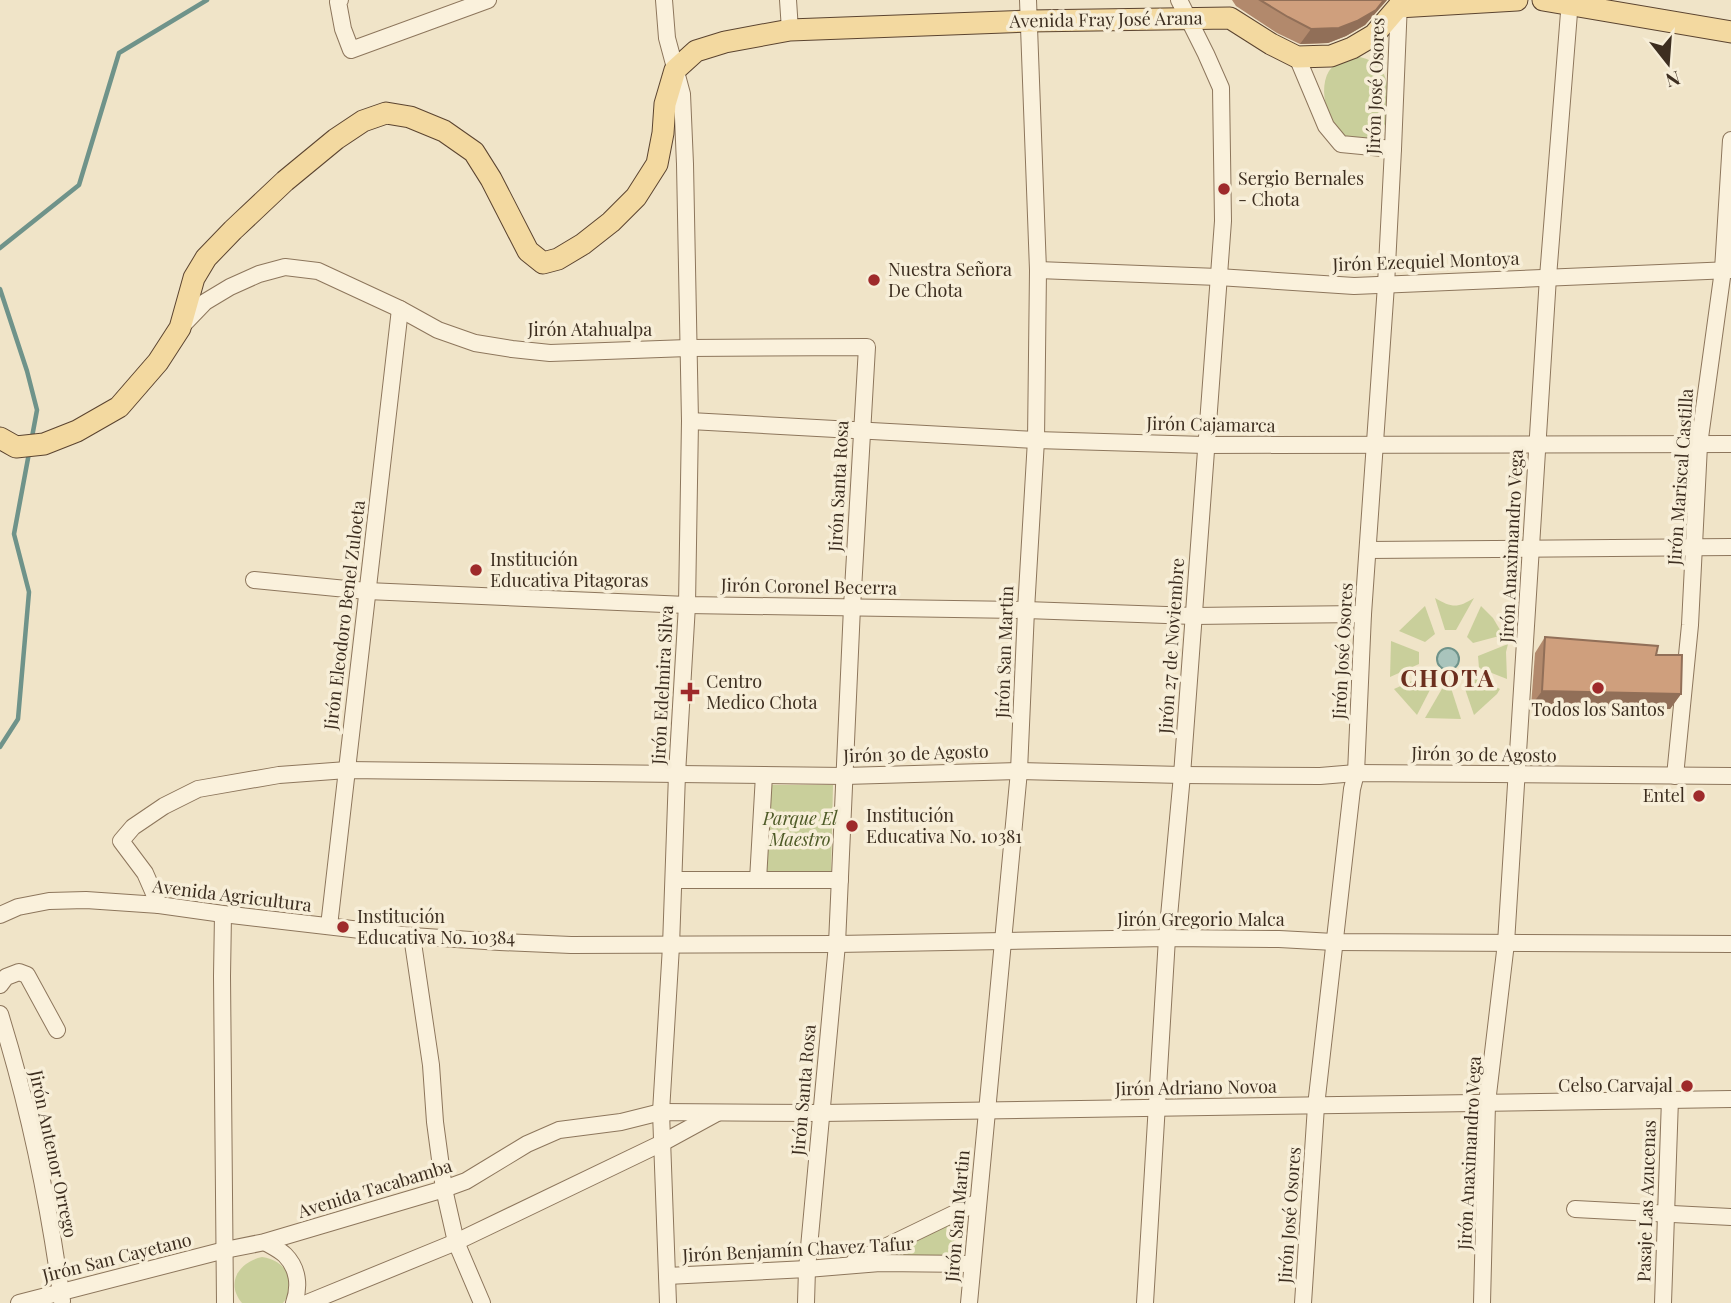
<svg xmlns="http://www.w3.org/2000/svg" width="1731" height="1303" viewBox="0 0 1731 1303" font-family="'Playfair Display',serif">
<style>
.green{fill:#c9cf9b}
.water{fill:#a9c4bc;stroke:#6f938a;stroke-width:2}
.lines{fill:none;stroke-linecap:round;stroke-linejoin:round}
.stream{stroke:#6f938a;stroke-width:4.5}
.minor-casing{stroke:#8d765c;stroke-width:18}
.major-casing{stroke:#5b4430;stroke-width:23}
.minor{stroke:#faf1dc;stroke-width:16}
.major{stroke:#f3d9a0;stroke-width:21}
.wall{fill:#b2896c}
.shaded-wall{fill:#916f58}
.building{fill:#cf9f7d;stroke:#916f58;stroke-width:2}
.poi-dot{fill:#9e2a2b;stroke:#f7eed8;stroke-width:2.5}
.labels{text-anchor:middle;stroke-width:7;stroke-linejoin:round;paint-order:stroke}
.street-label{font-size:18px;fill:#3d2e20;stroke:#f7eed8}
.poi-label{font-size:18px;fill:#3d2e20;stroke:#f7eed8;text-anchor:start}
.park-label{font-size:18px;font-style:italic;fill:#4d5a26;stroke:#f7eed8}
.district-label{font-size:24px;font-weight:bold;letter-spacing:2px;fill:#6b2e1e;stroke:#f7eed8}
</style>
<rect width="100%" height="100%" fill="#f0e4c8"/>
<g class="green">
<path d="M 1351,56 C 1382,58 1389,76 1389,104 C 1389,111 1389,117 1385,124 C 1378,137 1361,144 1348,138 C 1339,134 1333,121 1329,113 C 1323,101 1322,82 1329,71 C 1335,63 1343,60 1351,56 Z"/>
<path d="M 1435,598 C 1452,608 1458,608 1474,598 L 1456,630 L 1445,630 Z"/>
<path d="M 1425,606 L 1435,634 L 1425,642 L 1399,631 Z"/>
<path d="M 1481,606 L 1493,618 L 1503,635 L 1473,643 L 1467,637 Z"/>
<path d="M 1391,641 L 1419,652 L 1419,664 L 1390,677 Z"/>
<path d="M 1508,644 L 1506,652 L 1507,679 L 1479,668 L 1478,656 Z"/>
<path d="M 1425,675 L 1433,684 L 1417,715 L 1394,689 Z"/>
<path d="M 1473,675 L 1500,689 L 1497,694 L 1474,715 L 1464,686 Z"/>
<path d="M 1443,687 L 1451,688 L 1461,719 L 1425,718 Z"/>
<path d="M 768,785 L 833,785 L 831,873 L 767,873 Z"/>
<path d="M 949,1223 L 955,1229 L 953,1256 L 890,1259 L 890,1249 Z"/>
<path d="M 262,1257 C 287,1261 299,1282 283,1303 L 242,1303 C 225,1283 239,1262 262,1257 Z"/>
</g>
<circle class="water" cx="1448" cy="659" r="11"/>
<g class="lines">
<g class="stream">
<path d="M 0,248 L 79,185 L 119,53 L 207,0"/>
<path d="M 0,289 L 27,371 L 37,410 L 32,437"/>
<path d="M 0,747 L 18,719 L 29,592 L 14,534 L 29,453"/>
</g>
<g class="minor-casing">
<g id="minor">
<path d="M 340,0 L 338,2 L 343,29 L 351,50 L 488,0"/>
<path d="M 664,0 L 667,38 L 682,94 L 685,164 L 690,421 L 687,605 L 677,774 L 671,946 L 661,1112 L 668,1303"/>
<path d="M 788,0 L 790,30"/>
<path d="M 1297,57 L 1326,126 L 1341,144 L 1393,149"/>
<path d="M 1038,270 L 1218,277 L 1354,286 L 1731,270"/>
<path d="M 181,327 L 205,302 L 230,287 L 259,274 L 285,267 L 318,271 L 400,309 L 438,330 L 475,343 L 512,349 L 550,353 L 688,348 L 867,347 L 852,607 L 837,944 L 807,1269 L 806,1303"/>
<path d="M 690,421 L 1036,440 L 1205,445 L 1731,444"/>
<path d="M 1368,550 L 1731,547"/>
<path d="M 254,580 L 367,591 L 687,605 L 1026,610 L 1194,616 L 1363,614"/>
<path d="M 1675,776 L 1690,625 L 1699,445 L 1723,270 L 1731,140"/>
<path d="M 674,880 L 840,880"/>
<path d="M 758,880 L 764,775"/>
<path d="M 159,905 L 145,873 L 121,841 L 133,827 L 164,806 L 198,789 L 279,775 L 347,770 L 845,776 L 1019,771 L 1182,775 L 1320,776 L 1356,773 L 1731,776"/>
<path d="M 223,914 L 222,976 L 225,1303"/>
<path d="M 0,915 L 18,907 L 49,901 L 86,900 L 159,905 L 223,914 L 412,936 L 500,942 L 571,945 L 837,944 L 1167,938 L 1279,939 L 1334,942 L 1731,944"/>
<path d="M 329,926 L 400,309"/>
<path d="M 412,936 L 431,1065 L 435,1122 L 444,1189 L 456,1242 L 482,1303"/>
<path d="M 0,985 L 6,977 L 19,972 L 27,975 L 57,1030"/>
<path d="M 0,1014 C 29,1107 49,1204 62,1301"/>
<path d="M 1575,1209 L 1731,1217"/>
<path d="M 265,1242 C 271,1246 280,1250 285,1255 C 298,1268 300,1286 294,1303"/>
<path d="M 854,1262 L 978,1202"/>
<path d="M 667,1276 L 807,1269 L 880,1263 L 972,1264"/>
<path d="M 19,1303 L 225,1250 L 265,1242 L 444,1189 L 466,1181 L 527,1144 L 559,1130 L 621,1122 L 661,1112 L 821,1113 L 1731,1099"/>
<path d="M 307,1303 L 456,1242 L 662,1143 L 717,1113"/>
<path d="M 969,1303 L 1019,771 L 1026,610 L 1036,440 L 1038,270 L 1028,0"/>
<path d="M 1145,1303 L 1167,938 L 1182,775 L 1223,221 L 1221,88 L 1206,54 L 1179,0"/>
<path d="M 1303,1303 L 1316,1106 L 1352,789 L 1356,773 L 1363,614 L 1386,285 L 1393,149 L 1399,2"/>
<path d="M 1482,1303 L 1487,1103 L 1506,943 L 1548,277 L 1570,0"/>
<path d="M 1663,1303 L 1670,1099"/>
</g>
</g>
<g class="major-casing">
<g id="major">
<path d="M 1543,0 L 1731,32"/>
<path d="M 0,438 L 16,447 L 44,444 L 77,431 L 119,407 L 158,362 L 180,328 L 194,278 L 206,258 L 233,230 L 285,181 L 336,139 L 363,121 L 386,113 L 410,117 L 444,131 L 474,152 L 491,179 L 528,251 L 543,263 L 558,259 L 583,244 L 611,222 L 636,197 L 657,164 L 663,133 L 665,104 L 675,70 L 696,51 L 725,42 L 790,30 L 1029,21 L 1230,18 L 1271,44 L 1297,57 L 1331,56 L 1352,48 L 1374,35 L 1398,7 L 1517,0"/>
</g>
</g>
<use href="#minor" class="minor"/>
<use href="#major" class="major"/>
</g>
<g class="wall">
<path d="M 1232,0 L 1387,0 L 1365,25 L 1346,36 L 1328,43 L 1300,44 L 1277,33 L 1236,6 Z"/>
<path d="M 1545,637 L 1681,694 L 1670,709 L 1531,706 L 1535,653 Z"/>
</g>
<g class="shaded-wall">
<path d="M 1384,0 L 1387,0 L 1365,25 L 1346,36 L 1328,43 L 1300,44 L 1311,29 Z"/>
<path d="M 1542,691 L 1681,694 L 1670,709 L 1531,706 Z"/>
</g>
<g class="building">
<path d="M 1260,0 L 1384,0 L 1376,10 L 1357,21 L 1339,28 L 1311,29 L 1288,17 Z"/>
<path d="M 1545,637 L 1658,646 L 1656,655 L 1682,655 L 1681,694 L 1542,691 Z"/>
</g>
<g class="poi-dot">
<circle cx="1224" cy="189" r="7"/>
<circle cx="874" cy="280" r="7"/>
<circle cx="476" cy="570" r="7"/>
<circle cx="1598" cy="688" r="7"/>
<path d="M686.5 681.5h7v7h7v7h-7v7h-7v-7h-7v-7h7z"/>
<circle cx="1699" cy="796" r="7"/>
<circle cx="852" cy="826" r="7"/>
<circle cx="343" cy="927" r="7"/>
<circle cx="1687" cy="1086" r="7"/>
</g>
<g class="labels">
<g class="street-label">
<text transform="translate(1106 20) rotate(-1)" y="6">Avenida Fray José Arana</text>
<text transform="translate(1376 86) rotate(-88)" y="6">Jirón José Osores</text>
<text transform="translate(1426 262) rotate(-2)" y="6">Jirón Ezequiel Montoya</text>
<text x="590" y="336">Jirón Atahualpa</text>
<text transform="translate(1211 425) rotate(1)" y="6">Jirón Cajamarca</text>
<text transform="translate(1681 477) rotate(-86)" y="6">Jirón Mariscal Castilla</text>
<text transform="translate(839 486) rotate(-87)" y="6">Jirón Santa Rosa</text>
<text transform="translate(1512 546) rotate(-87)" y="6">Jirón Anaximandro Vega</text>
<text transform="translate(809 587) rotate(1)" y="6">Jirón Coronel Becerra</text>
<text transform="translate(345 615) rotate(-83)" y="6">Jirón Eleodoro Benel Zuloeta</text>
<text transform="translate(1172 646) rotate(-86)" y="6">Jirón 27 de Noviembre</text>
<text transform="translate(1343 651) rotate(-87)" y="6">Jirón José Osores</text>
<text transform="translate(1005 652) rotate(-88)" y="6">Jirón San Martin</text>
<text transform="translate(663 685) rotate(-87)" y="6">Jirón Edelmira Silva</text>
<text transform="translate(916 754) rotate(-2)" y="6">Jirón 30 de Agosto</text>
<text transform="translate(1484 755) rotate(1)" y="6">Jirón 30 de Agosto</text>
<text transform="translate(232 896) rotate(7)" y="6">Avenida Agricultura</text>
<text x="1201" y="926">Jirón Gregorio Malca</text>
<text transform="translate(1196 1088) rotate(-1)" y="6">Jirón Adriano Novoa</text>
<text transform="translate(804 1090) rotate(-85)" y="6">Jirón Santa Rosa</text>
<text transform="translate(1470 1153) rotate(-87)" y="6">Jirón Anaximandro Vega</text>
<text transform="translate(53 1154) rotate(78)" y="6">Jirón Antenor Orrego</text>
<text transform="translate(375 1189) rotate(-17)" y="6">Avenida Tacabamba</text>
<text transform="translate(1647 1201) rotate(-88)" y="6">Pasaje Las Azucenas</text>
<text transform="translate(1290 1215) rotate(-86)" y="6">Jirón José Osores</text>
<text transform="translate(958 1216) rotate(-85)" y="6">Jirón San Martin</text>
<text transform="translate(798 1250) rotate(-3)" y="6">Jirón Benjamín Chavez Tafur</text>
<text transform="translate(117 1258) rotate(-14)" y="6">Jirón San Cayetano</text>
</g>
<g class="poi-label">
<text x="1238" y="185">Sergio Bernales<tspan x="1238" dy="21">- Chota</tspan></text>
<text x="888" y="276">Nuestra Señora<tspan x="888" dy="21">De Chota</tspan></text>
<text x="490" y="566">Institución<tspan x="490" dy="21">Educativa Pitagoras</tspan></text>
<text x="706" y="688">Centro<tspan x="706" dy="21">Medico Chota</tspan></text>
<text x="1598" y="716" text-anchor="middle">Todos los Santos</text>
<text x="1685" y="802" text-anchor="end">Entel</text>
<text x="866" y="822">Institución<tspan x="866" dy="21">Educativa No. 10381</tspan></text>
<text x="357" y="923">Institución<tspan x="357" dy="21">Educativa No. 10384</tspan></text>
<text x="1673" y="1092" text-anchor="end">Celso Carvajal</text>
</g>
<g class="park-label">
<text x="800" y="825">Parque El<tspan x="800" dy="21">Maestro</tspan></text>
</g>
<g class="district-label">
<text x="1448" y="687">CHOTA</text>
</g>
</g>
<g transform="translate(1668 63) rotate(163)" stroke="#f7eed8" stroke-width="5" paint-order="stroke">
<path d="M0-5L12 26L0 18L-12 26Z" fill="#3d2e20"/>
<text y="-10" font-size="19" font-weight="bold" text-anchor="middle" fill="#3d2e20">N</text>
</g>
</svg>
